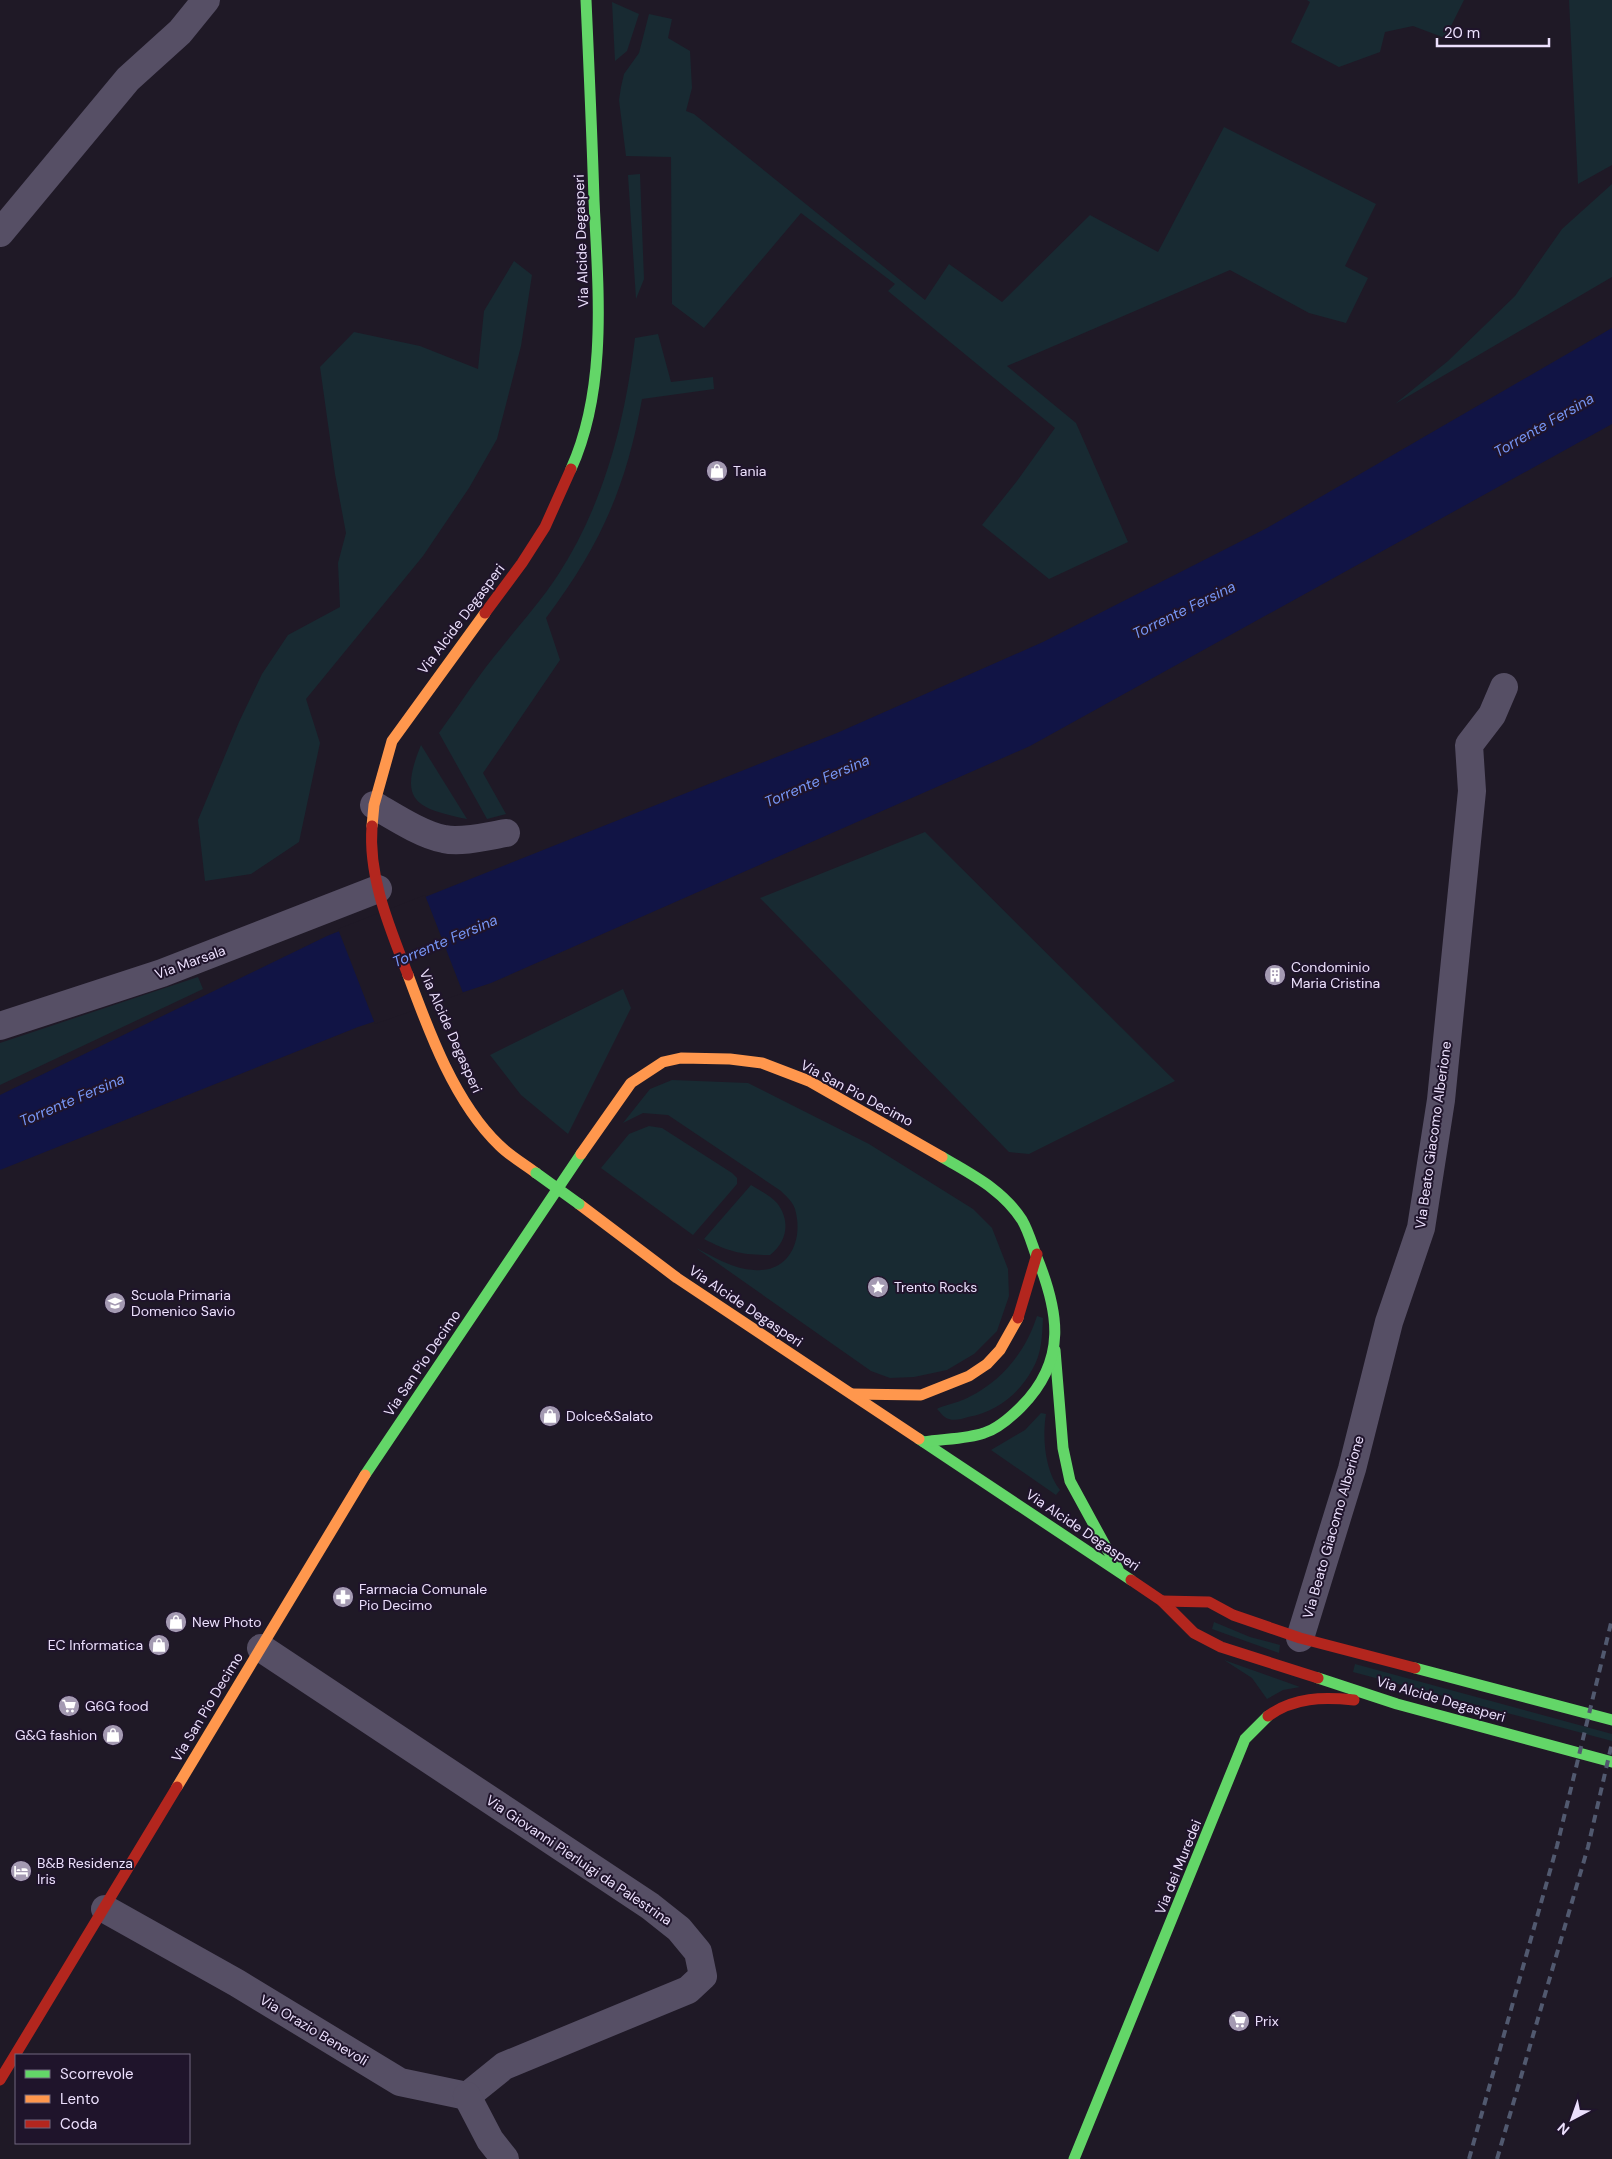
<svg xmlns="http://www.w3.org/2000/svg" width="1612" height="2159" viewBox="0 0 1612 2159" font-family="'DM Sans',sans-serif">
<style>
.green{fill:#182a32}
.water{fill:#111445}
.pier{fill:#1f1926}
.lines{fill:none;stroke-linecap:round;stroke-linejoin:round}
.street{stroke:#564f65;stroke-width:28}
.fast{stroke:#63d668;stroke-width:11}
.slow{stroke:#ff974d;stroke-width:11}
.jam{stroke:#b3261e;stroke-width:11}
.rail{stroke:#51596f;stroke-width:4;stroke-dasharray:8 6;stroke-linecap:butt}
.fast-bridge{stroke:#63d668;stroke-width:11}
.labels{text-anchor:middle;stroke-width:4;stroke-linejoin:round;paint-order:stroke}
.street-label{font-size:14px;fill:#ece0fd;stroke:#1f142b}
.poi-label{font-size:14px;fill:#ece0fd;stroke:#1f142b;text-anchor:start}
.water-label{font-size:15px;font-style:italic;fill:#7695f4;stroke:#1f142b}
</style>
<rect width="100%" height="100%" fill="#1f1926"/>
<g class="green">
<path d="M 1307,0 L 1464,0 L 1445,38 L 1413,26 L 1385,32 L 1380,52 L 1339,67 L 1291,42 L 1310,2 Z"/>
<path d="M 1569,0 L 1612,0 L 1612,165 L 1578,184 Z"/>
<path d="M 612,2 L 639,14 L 627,51 L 615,61 Z"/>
<path d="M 649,14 L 672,19 L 668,38 L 690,51 L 692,88 L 686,111 L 694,114 L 925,300 L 949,264 L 1002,302 L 1090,215 L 1158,252 L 1224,127 L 1376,204 L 1345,266 L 1368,278 L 1346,323 L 1309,313 L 1230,270 L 1007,366 L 1076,423 L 1128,542 L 1049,579 L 982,525 L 1017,481 L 1055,428 L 888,291 L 895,284 L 801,213 L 704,328 L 672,304 L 671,157 L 626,156 L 619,100 L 621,87 L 624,74 L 639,53 Z"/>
<path d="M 640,174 L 644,279 L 636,299 L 628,175 Z"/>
<path d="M 1612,184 L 1612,277 L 1395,404 L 1448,361 L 1515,296 L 1562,229 Z"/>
<path d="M 514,261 L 532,275 L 521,346 L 497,439 L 469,488 L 423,556 L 306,699 L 320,743 L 299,842 L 251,874 L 205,881 L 198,820 L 239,722 L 262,674 L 288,635 L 340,607 L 338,563 L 346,533 L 335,474 L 320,367 L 354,332 L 420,346 L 478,369 L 484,311 Z"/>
<path d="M 658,334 L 671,382 L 713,377 L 714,389 L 642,399 C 626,488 600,546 546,618 L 560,660 L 483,773 L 506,814 L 487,819 L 439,733 C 460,704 479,674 502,647 C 521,623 541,601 558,575 C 604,504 625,422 635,338 Z"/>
<path d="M 421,745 L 467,819 C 415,808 398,801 421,745 Z"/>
<path d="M 925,832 L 1175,1081 L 1029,1154 L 1009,1152 L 760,898 Z"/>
<path d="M 198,977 L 203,989 L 0,1085 L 0,1043 Z"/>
<path d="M 623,989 L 631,1008 L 568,1134 L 521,1095 L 490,1055 Z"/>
<path d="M 672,1080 L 748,1083 L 869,1144 L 973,1209 L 992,1228 L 1008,1269 L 1009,1296 L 997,1331 L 974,1354 L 947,1370 L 914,1377 L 890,1378 L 871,1371 L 696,1248 C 714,1257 733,1269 754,1270 C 789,1273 804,1240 795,1209 C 793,1202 786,1196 781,1191 L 668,1115 L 643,1113 L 623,1123 L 650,1089 Z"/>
<path d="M 649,1126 L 662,1128 L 732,1173 L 737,1178 L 737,1184 L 693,1235 L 601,1168 L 629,1134 Z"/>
<path d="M 751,1185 C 759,1190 771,1196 777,1203 C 791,1221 787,1242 770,1255 C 742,1255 729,1252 704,1239 Z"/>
<path d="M 1037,1316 L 1043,1318 C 1042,1337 1042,1353 1032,1370 C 1018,1395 996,1412 968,1417 C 962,1419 955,1421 949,1419 C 944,1418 941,1413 937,1409 C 941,1406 961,1402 969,1397 C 1002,1381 1026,1351 1037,1316 Z"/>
<path d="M 1041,1413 L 1046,1414 C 1042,1438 1045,1471 1060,1490 L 1056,1495 L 991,1450 L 1025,1430 Z"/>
<path d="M 1214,1622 L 1250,1637 L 1280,1645 L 1279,1653 L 1212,1629 Z"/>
<path d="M 1224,1660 L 1300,1687 L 1283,1690 L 1267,1699 L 1252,1678 Z"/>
<path d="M 1355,1664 L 1612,1734 L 1612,1741 L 1353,1672 Z"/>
</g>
<path class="water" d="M 1612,328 L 1612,424 L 1030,746 L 491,983 L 358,1027 L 0,1170 L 0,1095 L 327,936 L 837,733 L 1043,642 L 1267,528 Z"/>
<path class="pier" d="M 425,895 L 463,993 L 375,1024 L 338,929 Z"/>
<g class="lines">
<g class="street">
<path d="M 0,233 L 128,79 L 180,32 L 206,0"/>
<path d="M 374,805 C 393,816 422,835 444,839 C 461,843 488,836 506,833"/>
<path d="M 0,1026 L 162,973 L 378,889"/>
<path d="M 1300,1638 L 1352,1469 L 1389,1322 L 1421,1228 L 1441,1100 L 1472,791 L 1469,745 L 1492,715 L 1504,687"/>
<path d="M 261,1648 L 650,1906 L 679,1929 L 698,1952 L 703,1976 L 688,1990 L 504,2066 L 467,2096"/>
<path d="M 105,1909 L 237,1983 L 400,2082 L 467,2096"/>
<path d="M 467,2096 L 490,2140 L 505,2159"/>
</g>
<g class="fast">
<path d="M 571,469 C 608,387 598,289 594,200 C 592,134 589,67 586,0"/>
<path d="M 1055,1350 L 1063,1448 L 1070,1481 L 1118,1569"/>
<path d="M 919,1439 L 1131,1580"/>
<path d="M 924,1442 C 942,1439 967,1439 984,1433 C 998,1429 1012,1416 1021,1407 C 1068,1360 1059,1311 1036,1255 C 1032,1244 1028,1230 1022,1220 C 1002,1189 972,1175 942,1157"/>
<path d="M 365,1475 L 581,1154"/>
<path d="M 1415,1668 L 1612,1720"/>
<path d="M 1318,1678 L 1397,1704 L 1612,1762"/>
<path d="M 1074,2159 L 1245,1739 L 1268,1716"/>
</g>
<g class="slow">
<path d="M 372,826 L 374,805 L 392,741 L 485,613"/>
<path d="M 408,975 C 429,1032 455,1103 499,1145 C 510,1156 524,1164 536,1173"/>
<path d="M 581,1154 L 631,1083 L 663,1062 L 681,1058 L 730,1059 L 762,1063 L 809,1081 L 942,1157"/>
<path d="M 579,1204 L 677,1278 L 919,1439"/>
<path d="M 852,1394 L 921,1395 L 969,1376 L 987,1364 L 1000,1350 L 1018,1318"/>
<path d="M 177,1787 L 365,1475"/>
</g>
<g class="jam">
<path d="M 485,613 L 522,563 L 545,527 L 571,469"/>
<path d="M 372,826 C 368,878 390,928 408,975"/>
<path d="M 1018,1318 L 1037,1254"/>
<path d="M 1131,1580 L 1162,1601 L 1194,1633 L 1221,1647 L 1318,1678"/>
<path d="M 1162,1601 L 1209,1602 L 1233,1615 L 1300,1638 L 1415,1668"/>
<path d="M 1268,1716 C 1294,1697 1323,1697 1354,1700"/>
<path d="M 0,2080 L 177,1787"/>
</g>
<g class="rail">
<path d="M 1469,2159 L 1557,1846 L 1612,1619"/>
<path d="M 1497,2159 L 1588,1847 L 1612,1743"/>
</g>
<path class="fast-bridge" d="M 536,1173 L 579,1204"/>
</g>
<defs>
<g id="shop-disc" transform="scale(1.125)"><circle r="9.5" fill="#a49ab2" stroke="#1f142b"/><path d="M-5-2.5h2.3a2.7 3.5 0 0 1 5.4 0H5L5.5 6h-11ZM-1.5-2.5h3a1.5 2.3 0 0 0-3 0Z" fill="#fff"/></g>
<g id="building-disc" transform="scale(1.125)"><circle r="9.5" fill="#a49ab2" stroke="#1f142b"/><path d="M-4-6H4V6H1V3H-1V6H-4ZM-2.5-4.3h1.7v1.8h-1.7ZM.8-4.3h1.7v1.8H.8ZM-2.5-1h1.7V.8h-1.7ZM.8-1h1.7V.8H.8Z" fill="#fff"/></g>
<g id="sight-disc" transform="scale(1.125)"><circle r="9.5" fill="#a49ab2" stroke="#1f142b"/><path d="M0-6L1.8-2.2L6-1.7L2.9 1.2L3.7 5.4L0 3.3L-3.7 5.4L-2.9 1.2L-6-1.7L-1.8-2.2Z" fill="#fff"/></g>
<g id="school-disc" transform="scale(1.125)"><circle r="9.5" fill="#a49ab2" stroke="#1f142b"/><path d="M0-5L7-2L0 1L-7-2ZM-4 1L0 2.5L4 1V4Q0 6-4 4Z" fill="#fff"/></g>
<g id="pharmacy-disc" transform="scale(1.125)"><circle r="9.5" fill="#a49ab2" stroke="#1f142b"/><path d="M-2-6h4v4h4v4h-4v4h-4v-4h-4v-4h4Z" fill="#fff"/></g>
<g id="supermarket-disc" transform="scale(1.125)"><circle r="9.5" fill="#a49ab2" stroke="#1f142b"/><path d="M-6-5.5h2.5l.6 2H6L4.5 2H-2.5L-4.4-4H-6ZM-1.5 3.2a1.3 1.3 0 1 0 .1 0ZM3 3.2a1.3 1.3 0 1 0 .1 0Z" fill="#fff"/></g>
<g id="hotel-disc" transform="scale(1.125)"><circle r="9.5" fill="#a49ab2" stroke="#1f142b"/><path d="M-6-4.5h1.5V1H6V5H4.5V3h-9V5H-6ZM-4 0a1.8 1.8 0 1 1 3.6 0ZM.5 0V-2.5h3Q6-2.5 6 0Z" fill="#fff"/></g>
</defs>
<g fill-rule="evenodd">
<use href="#shop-disc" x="717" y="471"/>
<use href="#building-disc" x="1275" y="975"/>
<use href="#sight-disc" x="878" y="1287"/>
<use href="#school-disc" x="115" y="1303"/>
<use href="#shop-disc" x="550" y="1416"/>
<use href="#pharmacy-disc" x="343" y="1597"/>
<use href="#shop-disc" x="176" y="1622"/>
<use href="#shop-disc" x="159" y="1645"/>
<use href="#supermarket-disc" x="69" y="1706"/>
<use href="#shop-disc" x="113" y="1735"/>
<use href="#hotel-disc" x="21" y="1871"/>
<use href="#supermarket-disc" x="1239" y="2021"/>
</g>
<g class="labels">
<g class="street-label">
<text transform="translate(581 241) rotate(-92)" y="5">Via Alcide Degasperi</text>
<text transform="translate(461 619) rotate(-53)" y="5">Via Alcide Degasperi</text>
<text transform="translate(190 962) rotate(-20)" y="5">Via Marsala</text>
<text transform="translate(451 1031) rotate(66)" y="5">Via Alcide Degasperi</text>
<text transform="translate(857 1093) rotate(28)" y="5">Via San Pio Decimo</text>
<text transform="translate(1433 1135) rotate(-82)" y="5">Via Beato Giacomo Alberione</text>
<text transform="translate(746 1306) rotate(34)" y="5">Via Alcide Degasperi</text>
<text transform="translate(422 1363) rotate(-56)" y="5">Via San Pio Decimo</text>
<text transform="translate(1333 1527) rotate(-74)" y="5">Via Beato Giacomo Alberione</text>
<text transform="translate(1083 1530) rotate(34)" y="5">Via Alcide Degasperi</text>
<text transform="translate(1441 1699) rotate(16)" y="5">Via Alcide Degasperi</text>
<text transform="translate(207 1707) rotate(-59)" y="5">Via San Pio Decimo</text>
<text transform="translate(579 1860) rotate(34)" y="5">Via Giovanni Pierluigi da Palestrina</text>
<text transform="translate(1178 1867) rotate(-68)" y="5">Via dei Muredei</text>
<text transform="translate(314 2030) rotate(31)" y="5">Via Orazio Benevoli</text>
</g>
<g class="poi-label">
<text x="733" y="476">Tania</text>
<text x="1291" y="972">Condominio<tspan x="1291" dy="16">Maria Cristina</tspan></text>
<text x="894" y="1292">Trento Rocks</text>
<text x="131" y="1300">Scuola Primaria<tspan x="131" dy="16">Domenico Savio</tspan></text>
<text x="566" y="1421">Dolce&amp;Salato</text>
<text x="359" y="1594">Farmacia Comunale<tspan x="359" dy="16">Pio Decimo</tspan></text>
<text x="192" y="1627">New Photo</text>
<text x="143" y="1650" text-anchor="end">EC Informatica</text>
<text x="85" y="1711">G6G food</text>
<text x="97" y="1740" text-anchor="end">G&amp;G fashion</text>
<text x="37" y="1868">B&amp;B Residenza<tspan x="37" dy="16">Iris</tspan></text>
<text x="1255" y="2026">Prix</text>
</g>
<g class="water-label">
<text transform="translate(1544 425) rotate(-30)" y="5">Torrente Fersina</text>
<text transform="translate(1184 610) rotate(-26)" y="5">Torrente Fersina</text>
<text transform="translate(817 781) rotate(-23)" y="5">Torrente Fersina</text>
<text transform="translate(445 941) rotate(-23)" y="5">Torrente Fersina</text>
<text transform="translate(72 1100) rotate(-23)" y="5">Torrente Fersina</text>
</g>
</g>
<rect x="15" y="2054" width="175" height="90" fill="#1f142b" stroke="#71667f"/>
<rect x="25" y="2070" width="25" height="8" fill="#63d668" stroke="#71667f"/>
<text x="60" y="2079" font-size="15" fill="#ece0fd">Scorrevole</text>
<rect x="25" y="2095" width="25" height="8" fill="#ff974d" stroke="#71667f"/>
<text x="60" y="2104" font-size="15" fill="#ece0fd">Lento</text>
<rect x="25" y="2120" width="25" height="8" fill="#b3261e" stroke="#71667f"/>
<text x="60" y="2129" font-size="15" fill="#ece0fd">Coda</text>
<g transform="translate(1572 2119) rotate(221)" stroke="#1f142b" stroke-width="4" paint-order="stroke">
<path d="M0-4L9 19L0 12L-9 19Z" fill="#ece0fd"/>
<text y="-8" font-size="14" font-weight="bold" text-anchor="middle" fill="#ece0fd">N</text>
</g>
<path d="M1437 38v8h112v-8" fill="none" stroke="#ece0fd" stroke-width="2.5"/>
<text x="1444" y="38" font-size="15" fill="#ece0fd" stroke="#1f142b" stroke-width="4" paint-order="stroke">20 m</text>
</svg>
